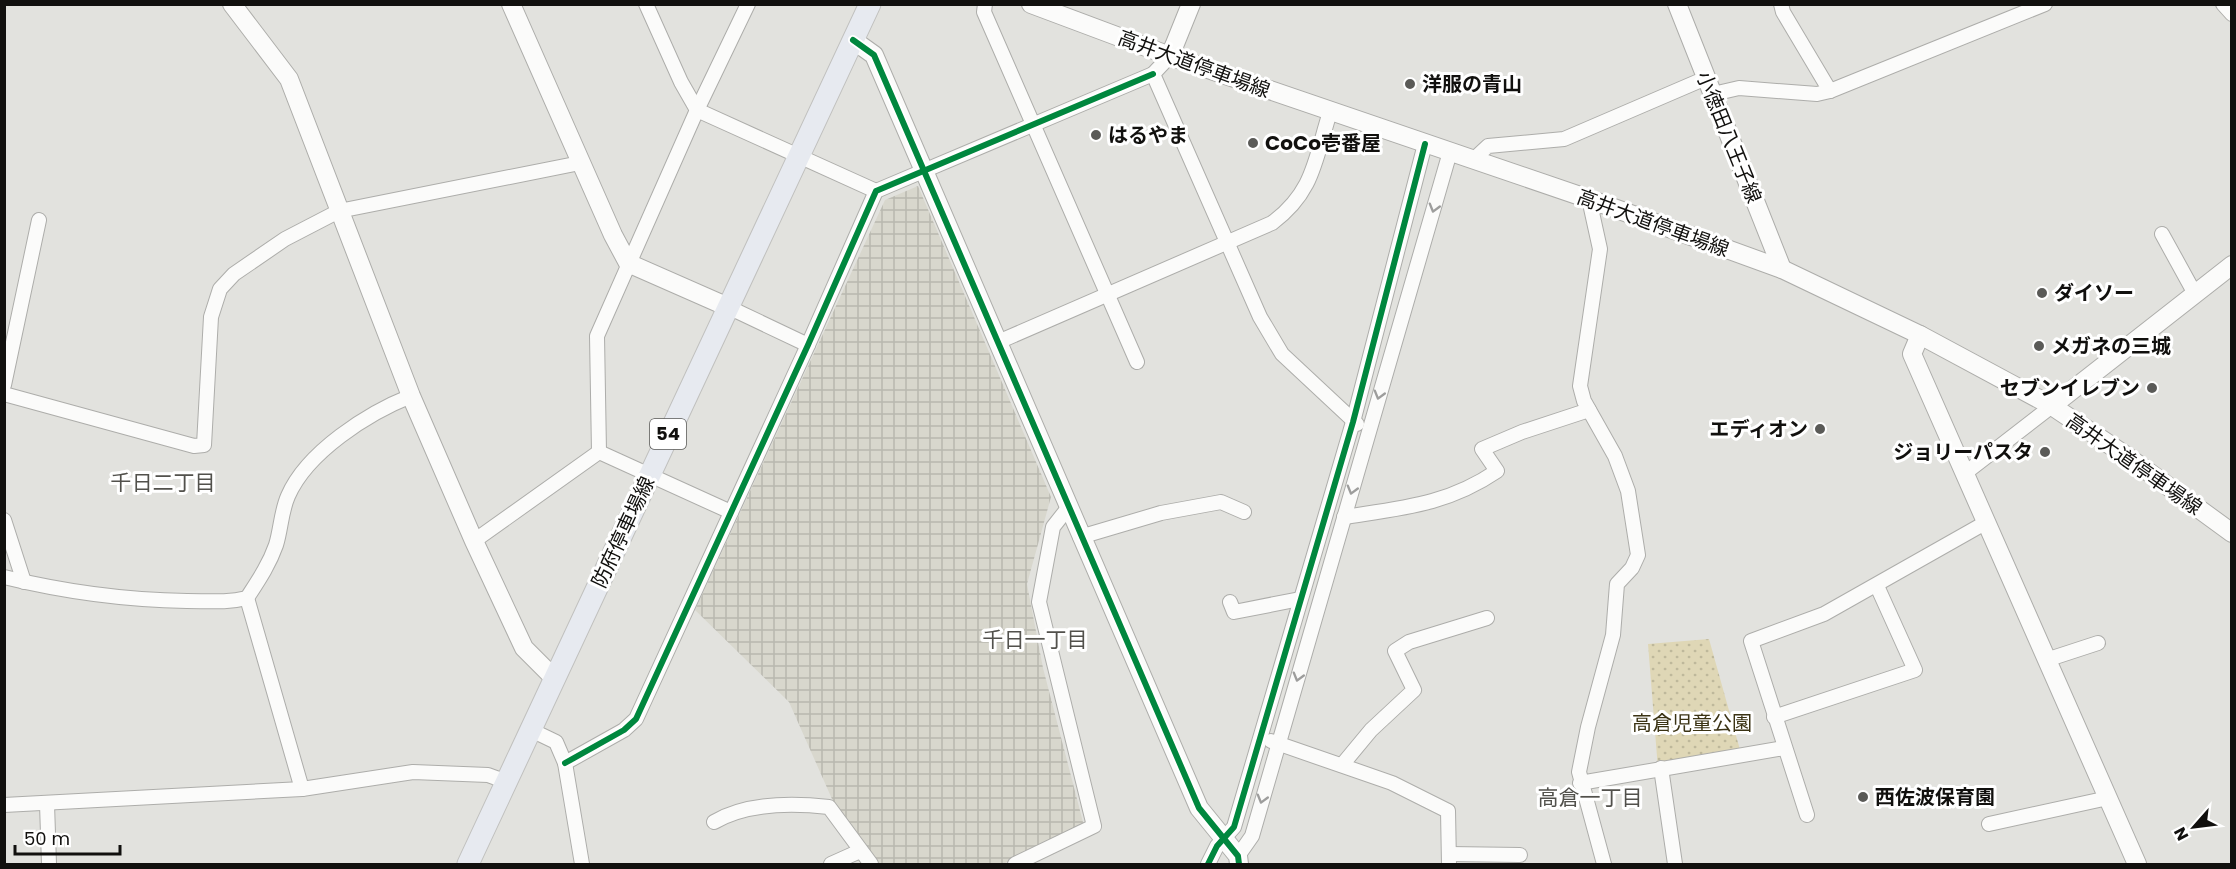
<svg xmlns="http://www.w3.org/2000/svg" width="2236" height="869" viewBox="0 0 2236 869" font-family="Poppins,'Noto Sans JP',sans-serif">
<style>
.industrial{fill:url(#industrial-grid)}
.park{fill:url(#park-dots)}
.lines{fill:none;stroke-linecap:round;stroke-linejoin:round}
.street-casing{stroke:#adadaa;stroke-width:16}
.secondary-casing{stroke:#adadaa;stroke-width:20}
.primary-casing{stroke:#c0c0be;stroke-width:23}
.street{stroke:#fbfbfa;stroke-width:14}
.secondary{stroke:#fbfbfa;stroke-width:18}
.primary{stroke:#e7eaf0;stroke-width:21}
.cycleway-casing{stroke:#fff;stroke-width:10}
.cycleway{stroke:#00873e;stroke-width:6}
.oneway{stroke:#9d9d9c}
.poi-dot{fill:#5a5a57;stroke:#fff;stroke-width:2}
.labels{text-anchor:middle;stroke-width:6;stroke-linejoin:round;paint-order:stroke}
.shield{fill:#fff;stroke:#585856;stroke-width:1.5}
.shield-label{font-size:18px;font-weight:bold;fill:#11100e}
.street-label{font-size:20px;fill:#11100e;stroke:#fff}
.poi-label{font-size:20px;font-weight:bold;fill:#11100e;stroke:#fff;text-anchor:start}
.park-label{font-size:20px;fill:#3b3314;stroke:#fff}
.neighbourhood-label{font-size:21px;fill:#52514c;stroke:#fff}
</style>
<defs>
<pattern id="industrial-grid" width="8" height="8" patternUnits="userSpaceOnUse" patternTransform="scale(1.5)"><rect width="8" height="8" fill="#d8d7cd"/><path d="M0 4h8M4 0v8" fill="none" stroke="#b8b8af"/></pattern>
<pattern id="park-dots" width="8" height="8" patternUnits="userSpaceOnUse" patternTransform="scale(1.5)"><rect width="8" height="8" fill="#dfd7b6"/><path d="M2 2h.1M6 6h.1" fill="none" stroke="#beb89b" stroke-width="1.8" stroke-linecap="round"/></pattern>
</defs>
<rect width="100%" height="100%" fill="#e2e2de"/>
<path class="industrial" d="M 918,186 L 1051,497 L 1027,584 L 1043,668 L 1084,826 L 1003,864 L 879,864 L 864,848 L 836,808 L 789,702 L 695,610 L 885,200 Z"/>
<path class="park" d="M 1709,639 L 1742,757 L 1658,769 L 1648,644 Z"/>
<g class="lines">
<g class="street-casing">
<g id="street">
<path d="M 646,4 L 681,82 L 697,110 L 876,191"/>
<path d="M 985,4 L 984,12 L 1137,362"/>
<path d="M 1781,4 L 1783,12 L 1830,91"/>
<path d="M 2223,4 L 2232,14"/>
<path d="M 1170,56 L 1153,74 L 1260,317 L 1282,354 L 1357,424"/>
<path d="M 1713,94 L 1739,88 L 1817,94 L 1830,91 L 2045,4"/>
<path d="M 1473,160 L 1488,146 L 1564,139 L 1706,78"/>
<path d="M 1589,199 L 1600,249 L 1580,386 L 1584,401 L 1615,456 L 1628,491 L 1638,555 L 1632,568 L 1617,584 L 1613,635 L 1588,727 L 1579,772 L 1604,864"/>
<path d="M 2162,234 L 2195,294"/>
<path d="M 728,307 L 808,345"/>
<path d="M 998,342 L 1272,223 C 1314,192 1315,159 1330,112"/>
<path d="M 4,385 L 39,220"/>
<path d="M 4,394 L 194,446 L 204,445 L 211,317 L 220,289 L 234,274 L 285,239 L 339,211 L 580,163"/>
<path d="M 599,452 L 597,336 L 697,110 L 748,4"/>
<path d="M 599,452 L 731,512"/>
<path d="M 1964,474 L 2052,406"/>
<path d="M 1344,517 C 1402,508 1447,505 1497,471 L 1482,449 L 1522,432 L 1589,410"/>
<path d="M 4,520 L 24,582"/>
<path d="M 1080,537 L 1161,513 L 1221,502 L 1244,512"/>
<path d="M 474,541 L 599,452"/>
<path d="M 4,577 C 65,592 125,600 187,601 C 208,601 227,603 247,598 C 258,581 269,565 276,545 C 281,529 281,512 288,496 C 307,452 368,413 411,396"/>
<path d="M 247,598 L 302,789"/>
<path d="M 1230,602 L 1234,612 L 1300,599"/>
<path d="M 2046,660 L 2098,643"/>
<path d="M 1774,717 L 1915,670 L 1877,586"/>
<path d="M 531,730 L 556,742 L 565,763 L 582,864"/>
<path d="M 1271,741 L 1392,783 L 1448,811 L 1449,864"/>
<path d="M 565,763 L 624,730 L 636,719 L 808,345 L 876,191 L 1153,74"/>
<path d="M 1342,765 L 1371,730 L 1414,690 L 1395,651 L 1409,642 L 1487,618"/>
<path d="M 1661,768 L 1675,864"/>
<path d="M 1580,783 L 1784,748"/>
<path d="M 47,804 L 49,864"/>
<path d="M 4,805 L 302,789 L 413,772 L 488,775 L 507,782"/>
<path d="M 1807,815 L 1751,641 L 1824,614 L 1985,523"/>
<path d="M 714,822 C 746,803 793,803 829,807 L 871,864"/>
<path d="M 1989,824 L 2108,798"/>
<path d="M 1449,854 L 1520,855"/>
<path d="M 1238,856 L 1252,836 L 1450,152"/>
<path d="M 831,864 L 860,851"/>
<path d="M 1015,864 L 1094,826 L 1039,602 L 1053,527 L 1068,508"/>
<path d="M 1208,864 L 1217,846 L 1234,827 L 1353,422 L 1425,144"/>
</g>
</g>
<g class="secondary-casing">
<g id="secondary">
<path d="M 232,4 L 289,79 L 411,396 L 474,541 L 524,648 L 555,679"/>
<path d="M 511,4 L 613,235 L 628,263 L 728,307"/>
<path d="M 1031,4 L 1170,56 L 1589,199 L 1782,269 L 1920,335 L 2052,406 L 2128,457 L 2232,533"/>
<path d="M 1677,4 L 1782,269"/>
<path d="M 853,40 L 874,55 L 1199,808 L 1238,856 L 1239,864"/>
<path d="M 1170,56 L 1191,4"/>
<path d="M 1920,335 L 1912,354 L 2137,864"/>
<path d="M 2052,406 L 2232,265"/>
</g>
</g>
<g class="primary-casing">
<path id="primary" d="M 468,864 L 870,4"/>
</g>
<use href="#street" class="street"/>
<use href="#secondary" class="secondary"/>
<use href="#primary" class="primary"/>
<g class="cycleway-casing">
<g id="cycleway">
<path d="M 853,40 L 874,55 L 1199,808 L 1238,856 L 1239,864"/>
<path d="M 565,763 L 624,730 L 636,719 L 808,345 L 876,191 L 1153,74"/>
<path d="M 1208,864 L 1217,846 L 1234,827 L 1353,422 L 1425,144"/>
</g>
</g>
<use href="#cycleway" class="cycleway"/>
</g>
<defs><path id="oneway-chevron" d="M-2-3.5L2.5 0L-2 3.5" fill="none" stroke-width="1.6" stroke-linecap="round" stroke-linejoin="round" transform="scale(1.5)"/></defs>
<g class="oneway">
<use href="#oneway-chevron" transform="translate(1434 208) rotate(106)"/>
<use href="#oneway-chevron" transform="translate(1379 395) rotate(106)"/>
<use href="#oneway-chevron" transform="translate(1352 490) rotate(106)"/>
<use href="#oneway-chevron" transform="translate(1298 677) rotate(106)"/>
<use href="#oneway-chevron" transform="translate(1262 799) rotate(106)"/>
</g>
<g class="poi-dot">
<circle cx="1410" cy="84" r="6"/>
<circle cx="1096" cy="135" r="6"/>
<circle cx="1253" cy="143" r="6"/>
<circle cx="2042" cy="293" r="6"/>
<circle cx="2039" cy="346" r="6"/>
<circle cx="2152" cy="388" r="6"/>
<circle cx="1820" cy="429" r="6"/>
<circle cx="2045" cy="452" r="6"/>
<circle cx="1863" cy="797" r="6"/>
</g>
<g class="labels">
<rect class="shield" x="650" y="419" width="36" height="30" rx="4.5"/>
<g class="shield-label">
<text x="668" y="440">54</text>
</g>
<g class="street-label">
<text transform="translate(1194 64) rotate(20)" y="7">高井大道停車場線</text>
<text transform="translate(1729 137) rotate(68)" y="7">小徳田八王子線</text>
<text transform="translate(1653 223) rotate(20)" y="7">高井大道停車場線</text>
<text transform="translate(2134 464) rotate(35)" y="7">高井大道停車場線</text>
<text transform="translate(623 532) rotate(-65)" y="7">防府停車場線</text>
</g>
<g class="poi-label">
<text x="1422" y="91">洋服の青山</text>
<text x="1108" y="142">はるやま</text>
<text x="1265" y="150">CoCo壱番屋</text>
<text x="2054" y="300">ダイソー</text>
<text x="2051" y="353">メガネの三城</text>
<text x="2140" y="395" text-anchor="end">セブンイレブン</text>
<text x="1808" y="436" text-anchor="end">エディオン</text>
<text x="2033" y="459" text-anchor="end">ジョリーパスタ</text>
<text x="1875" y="804">西佐波保育園</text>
</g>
<g class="park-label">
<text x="1692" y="730">高倉児童公園</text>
</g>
<g class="neighbourhood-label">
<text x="163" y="490">千日二丁目</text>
<text x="1035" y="647">千日一丁目</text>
<text x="1590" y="805">高倉一丁目</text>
</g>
</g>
<rect width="2236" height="869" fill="none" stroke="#11100e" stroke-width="12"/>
<g transform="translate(2194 827) rotate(242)" stroke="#ffffff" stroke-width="4.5" paint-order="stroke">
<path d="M0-4.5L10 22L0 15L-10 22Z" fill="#11100e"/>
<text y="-9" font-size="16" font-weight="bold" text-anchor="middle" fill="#11100e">N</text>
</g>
<path d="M15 845v9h105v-9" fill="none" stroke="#11100e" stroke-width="3"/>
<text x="24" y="845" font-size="18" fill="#11100e" stroke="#ffffff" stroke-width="4.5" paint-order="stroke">50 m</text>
</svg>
